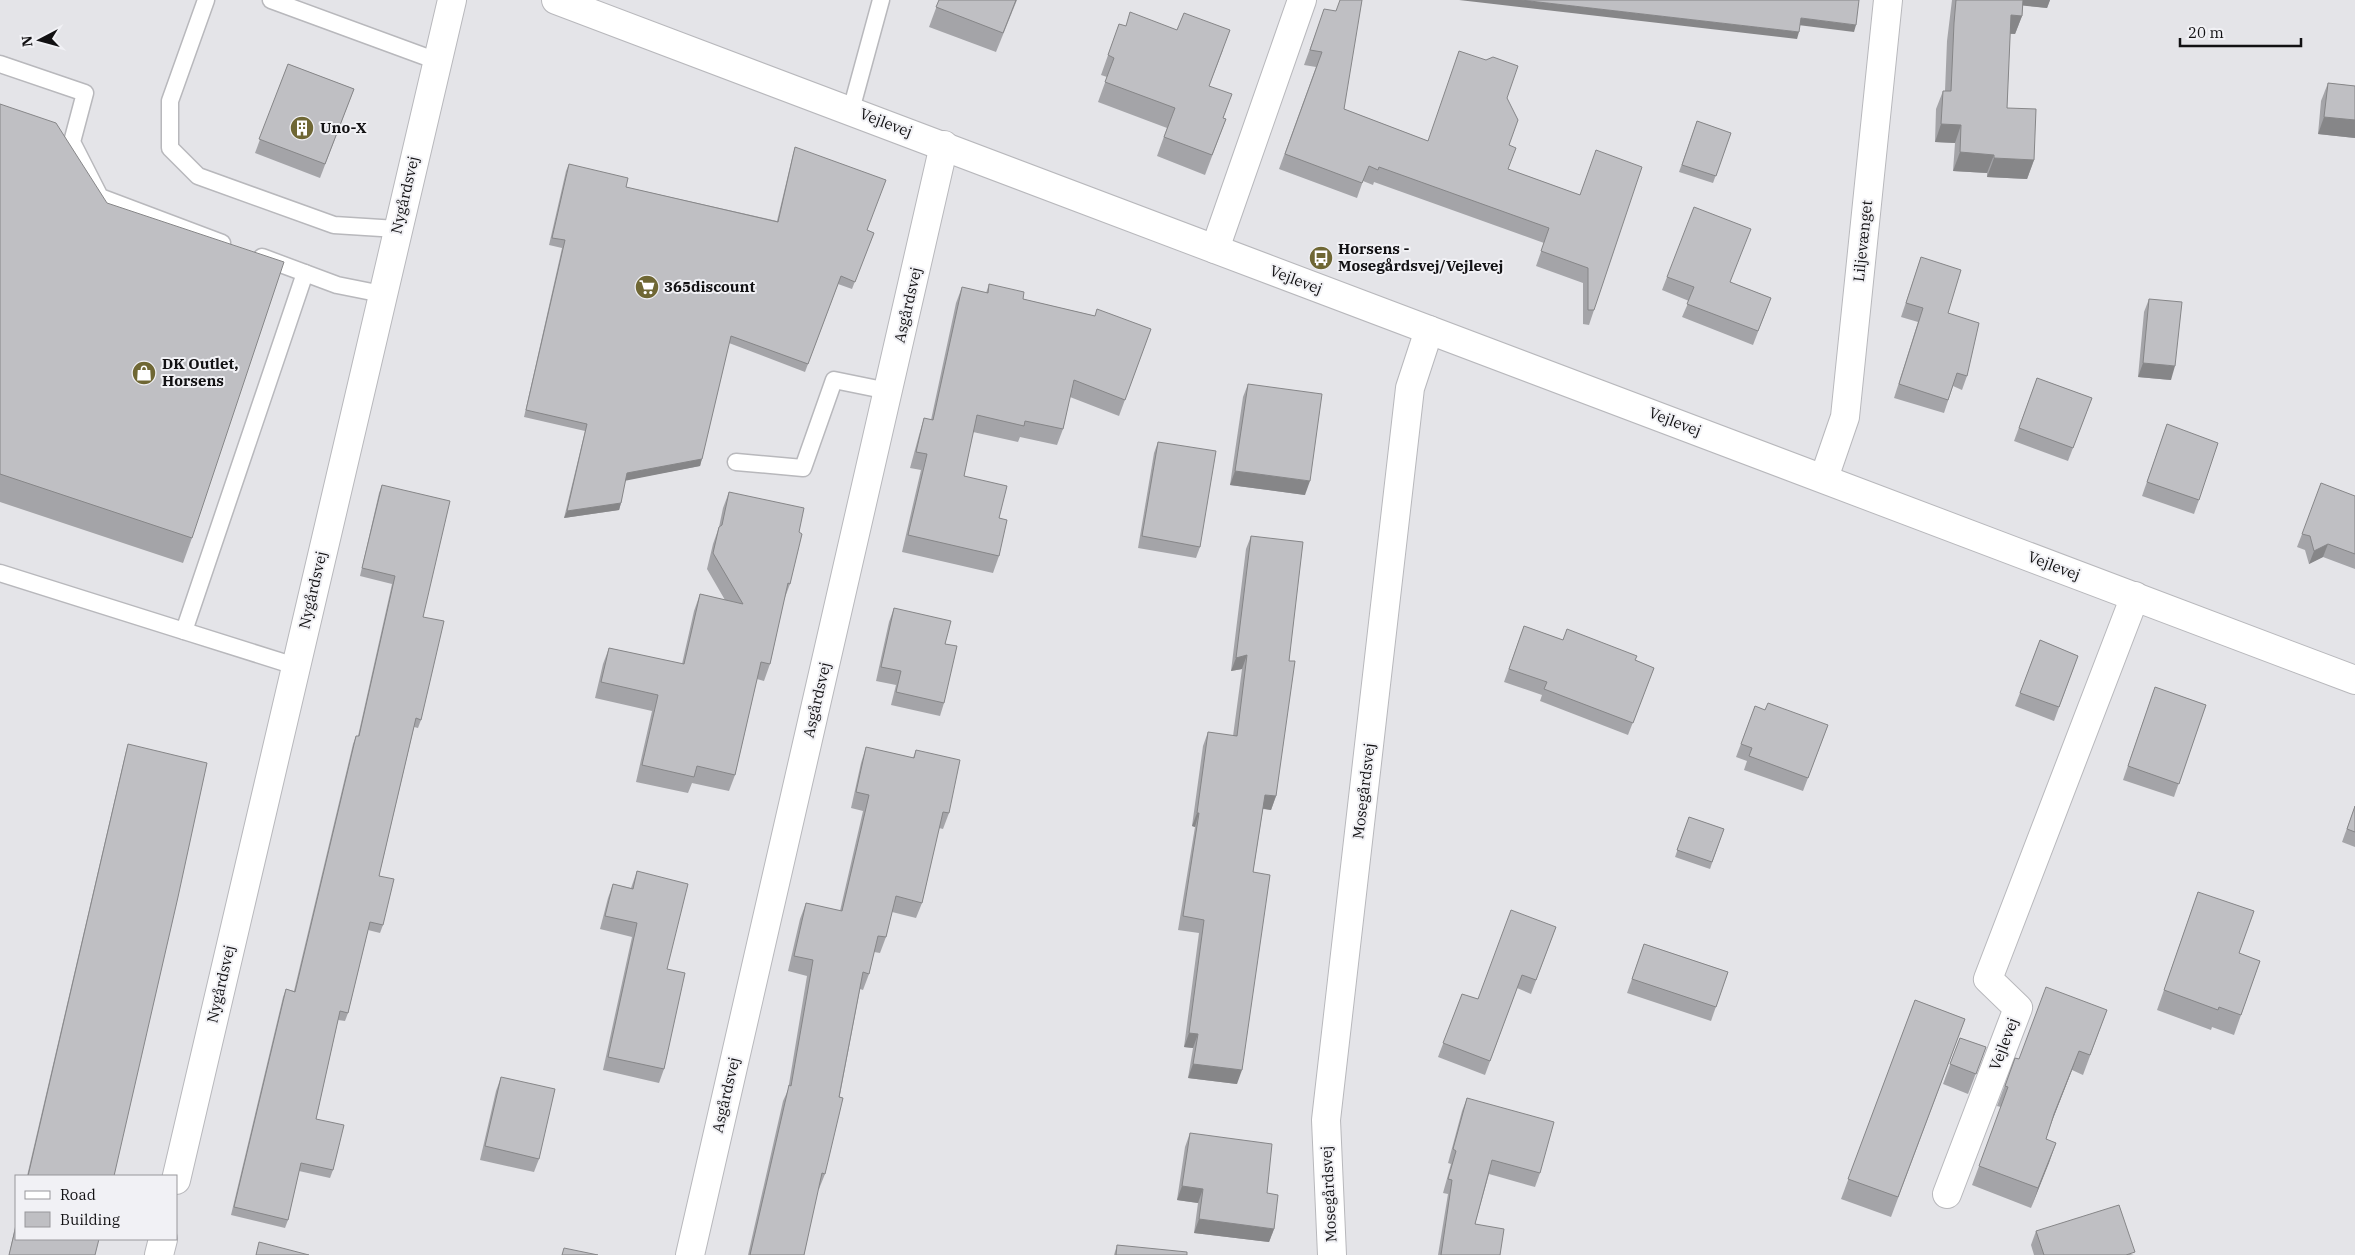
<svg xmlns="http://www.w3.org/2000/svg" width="2355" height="1255" viewBox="0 0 2355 1255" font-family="'IBM Plex Serif',serif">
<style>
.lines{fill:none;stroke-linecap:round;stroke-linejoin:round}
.service-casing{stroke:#b8b8bc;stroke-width:19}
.minor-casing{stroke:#b8b8bc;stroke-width:30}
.tertiary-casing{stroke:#b8b8bc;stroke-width:30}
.service{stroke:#fff;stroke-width:16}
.minor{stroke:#fff;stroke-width:28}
.tertiary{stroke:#fff;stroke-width:28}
.wall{fill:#a4a4a8}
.shaded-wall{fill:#868688}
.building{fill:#bfbfc3;stroke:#868688}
.labels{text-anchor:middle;stroke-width:4;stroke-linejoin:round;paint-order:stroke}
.street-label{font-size:15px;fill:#121113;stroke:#f1f1f5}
.poi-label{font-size:15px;font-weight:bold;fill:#121113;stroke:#f1f1f5;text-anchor:start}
</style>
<rect width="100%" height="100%" fill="#e4e4e8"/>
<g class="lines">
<g class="service-casing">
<g id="service">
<path d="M 206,0 L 170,101 L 170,148 L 198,176 L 334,225 L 397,229"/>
<path d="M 271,0 L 437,61"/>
<path d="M 0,64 L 85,93 L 72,142 L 100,197 L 222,243"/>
<path d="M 851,110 L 881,0"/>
<path d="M 262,257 L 337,285 L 382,294"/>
<path d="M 736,462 L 803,468 L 834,380 L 888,391"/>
<path d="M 0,573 L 184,631"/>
<path d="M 295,666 L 184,631 L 305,273"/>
</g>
</g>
<g class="minor-casing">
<g id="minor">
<path d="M 1215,249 L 1302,0"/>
<path d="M 1824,478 L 1845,417 L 1888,0"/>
<path d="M 176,1180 L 452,0"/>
<path d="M 1947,1194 L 2018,1008 L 1988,979 L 2135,596"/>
<path d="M 159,1255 L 163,1239"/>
<path d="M 690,1255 L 944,145"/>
<path d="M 1332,1255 L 1326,1120 L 1410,388 L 1429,330"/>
</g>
</g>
<g class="tertiary-casing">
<path id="tertiary" d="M 556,0 L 2355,680"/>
</g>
<use href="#service" class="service"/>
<use href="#minor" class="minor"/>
<use href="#tertiary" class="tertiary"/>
</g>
<g class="wall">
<path d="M 939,0 L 1017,0 L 996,52 L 929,27 Z"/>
<path d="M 1952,0 L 2050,0 L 2047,8 L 2023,5 L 2022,16 L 2015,34 L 2010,34 L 2007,108 L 2034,160 L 2027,179 L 1987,177 L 1987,173 L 1953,171 L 1955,143 L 1935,142 L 1936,109 L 1943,91 L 1945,91 L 1947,41 Z"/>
<path d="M 1336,11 L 1344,109 L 1428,141 L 1507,98 L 1509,145 L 1508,169 L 1580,195 L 1594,310 L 1589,325 L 1583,324 L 1583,283 L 1536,266 L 1544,243 L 1374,182 L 1373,185 L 1363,181 L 1357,198 L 1279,169 L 1316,67 L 1304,65 L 1319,24 Z"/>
<path d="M 1119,24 L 1126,26 L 1223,50 L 1209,86 L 1223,118 L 1226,119 L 1205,175 L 1157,156 L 1167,128 L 1098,102 L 1107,77 L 1101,75 Z"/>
<path d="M 288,64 L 354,89 L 320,178 L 255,153 Z"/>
<path d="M 2328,83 L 2355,86 L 2355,138 L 2318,134 L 2321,101 Z"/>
<path d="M 0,104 L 192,538 L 183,563 L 0,502 Z"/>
<path d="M 1697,121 L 1731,133 L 1713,183 L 1679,172 Z"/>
<path d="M 795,147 L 867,230 L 874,233 L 852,289 L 838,284 L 805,372 L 729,343 L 700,466 L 625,480 L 621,503 L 619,510 L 564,518 L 585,431 L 524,417 L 562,248 L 549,245 L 566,171 L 569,164 L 626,187 L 777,221 L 793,154 Z"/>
<path d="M 1921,257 L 1948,313 L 1967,376 L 1962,390 L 1953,386 L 1944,413 L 1894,398 L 1918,322 L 1901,317 Z"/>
<path d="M 1667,277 L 1730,282 L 1771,298 L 1753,345 L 1682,317 L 1689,301 L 1662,290 Z"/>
<path d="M 989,284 L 1023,299 L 1151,329 L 1119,416 L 1070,397 L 1063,429 L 1057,445 L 1020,437 L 1018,442 L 973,432 L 964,476 L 999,518 L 999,556 L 993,573 L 902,552 L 921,470 L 910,468 L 919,435 L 924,418 L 931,420 L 956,303 L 962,287 L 986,293 Z"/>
<path d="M 2149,299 L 2171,380 L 2138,377 L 2144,312 Z"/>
<path d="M 2037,378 L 2092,398 L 2068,461 L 2014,441 Z"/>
<path d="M 1248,384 L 1305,495 L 1230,485 L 1243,397 Z"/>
<path d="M 2167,424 L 2199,500 L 2194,514 L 2142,496 Z"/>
<path d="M 1158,442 L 1200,547 L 1196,558 L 1138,548 L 1154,453 Z"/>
<path d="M 382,485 L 423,617 L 421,720 L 418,728 L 414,727 L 379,876 L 383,925 L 380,933 L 368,930 L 348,1013 L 345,1021 L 338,1020 L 316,1119 L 333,1170 L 330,1178 L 299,1171 L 288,1220 L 285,1228 L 231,1215 L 283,997 L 286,989 L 294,991 L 353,744 L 356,736 L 358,736 L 392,584 L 360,576 L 379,493 Z"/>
<path d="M 729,492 L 799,532 L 790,584 L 784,600 L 770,664 L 764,681 L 757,679 L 735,775 L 729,791 L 692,783 L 688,793 L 636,782 L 652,711 L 595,698 L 603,664 L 609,648 L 682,664 L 694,611 L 700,594 L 725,600 L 707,569 L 713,544 L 719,527 L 723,508 Z"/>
<path d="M 2355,496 L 2355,569 L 2323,557 L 2309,564 L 2305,550 L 2297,547 L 2302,534 Z"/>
<path d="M 1251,536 L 1289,661 L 1276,796 L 1271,810 L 1263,809 L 1253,872 L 1237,1084 L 1188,1078 L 1193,1048 L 1184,1047 L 1199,933 L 1178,930 L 1195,827 L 1192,826 L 1203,746 L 1208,732 L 1233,736 L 1242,669 L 1231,671 L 1246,549 Z"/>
<path d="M 894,608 L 945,644 L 944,703 L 940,716 L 891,705 L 896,685 L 876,681 L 889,622 Z"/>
<path d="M 1524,626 L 1563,640 L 1635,660 L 1654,668 L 1628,735 L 1540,701 L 1542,695 L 1504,682 Z"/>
<path d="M 2040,640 L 2078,656 L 2054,721 L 2015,706 Z"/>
<path d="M 2155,687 L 2206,705 L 2174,797 L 2123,780 Z"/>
<path d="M 1755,706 L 1765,710 L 1828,725 L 1803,791 L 1744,770 L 1747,761 L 1736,757 Z"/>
<path d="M 128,744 L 114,1176 L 27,1176 L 126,751 Z"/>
<path d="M 866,747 L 913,758 L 916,750 L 949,813 L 943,829 L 939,828 L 922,903 L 916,918 L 892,912 L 886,937 L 880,953 L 874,952 L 869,974 L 863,990 L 860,989 L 825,1174 L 819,1189 L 818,1189 L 804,1255 L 748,1255 L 783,1101 L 788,1090 L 807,976 L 788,971 L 800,919 L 806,903 L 840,911 L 863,811 L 851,808 L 861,763 Z"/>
<path d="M 2355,806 L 2355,847 L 2342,842 Z"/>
<path d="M 1689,817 L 1724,829 L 1710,869 L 1675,857 Z"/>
<path d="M 637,871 L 667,969 L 664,1069 L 659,1083 L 603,1070 L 632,937 L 600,929 L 608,898 L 613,884 L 631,888 Z"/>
<path d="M 2198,892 L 2239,953 L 2260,961 L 2234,1035 L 2212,1027 L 2211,1030 L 2157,1010 Z"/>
<path d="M 1556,927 L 1531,994 L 1517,988 L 1485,1075 L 1438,1057 L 1462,994 L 1478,999 Z"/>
<path d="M 1644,944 L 1728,972 L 1711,1021 L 1627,993 Z"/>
<path d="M 1915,1000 L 1965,1019 L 1891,1217 L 1841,1199 Z"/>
<path d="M 2107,1010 L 2083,1075 L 2072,1070 L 2052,1121 L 2046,1139 L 2056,1143 L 2031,1208 L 1972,1185 L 2001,1107 L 1997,1106 L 2015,1058 L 2019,1059 Z"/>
<path d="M 1960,1038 L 1986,1047 L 1968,1094 L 1943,1084 Z"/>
<path d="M 501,1077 L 539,1159 L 534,1172 L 480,1160 L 496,1091 Z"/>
<path d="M 1467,1098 L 1540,1173 L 1535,1187 L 1489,1174 L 1475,1224 L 1500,1255 L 1438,1255 L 1448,1194 L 1443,1193 L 1451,1164 L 1448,1163 L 1462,1111 Z"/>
<path d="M 1190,1133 L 1267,1193 L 1274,1229 L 1269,1242 L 1194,1233 L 1198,1203 L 1177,1200 L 1185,1147 Z"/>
<path d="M 16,1222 L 16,1239 L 95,1255 L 9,1255 Z"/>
<path d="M 2036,1231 L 2134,1255 L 2034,1255 L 2031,1245 Z"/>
<path d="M 1117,1245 L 1187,1255 L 1114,1255 Z"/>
</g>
<g class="shaded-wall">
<path d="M 1459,0 L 1521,0 L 1799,32 L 1797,39 Z"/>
<path d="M 2020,0 L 2050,0 L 2047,8 L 2018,5 Z"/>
<path d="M 2011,15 L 2022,16 L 2015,34 L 2004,33 Z"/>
<path d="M 1801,18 L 1856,25 L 1854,32 L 1798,25 Z"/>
<path d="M 2324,117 L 2355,120 L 2355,138 L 2318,134 Z"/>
<path d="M 1941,124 L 1961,125 L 1955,143 L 1935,142 Z"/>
<path d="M 1960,152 L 1994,155 L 1987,173 L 1953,171 Z"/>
<path d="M 1994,158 L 2034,160 L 2027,179 L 1987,177 Z"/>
<path d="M 2143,363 L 2175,366 L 2171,380 L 2138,377 Z"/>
<path d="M 702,459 L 700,466 L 624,481 L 627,473 Z"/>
<path d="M 1235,471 L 1310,481 L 1305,495 L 1230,485 Z"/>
<path d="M 621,503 L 619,510 L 564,518 L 567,511 Z"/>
<path d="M 2328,544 L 2323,557 L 2309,564 L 2314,551 Z"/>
<path d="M 1247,655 L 1242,669 L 1231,671 L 1236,658 Z"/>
<path d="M 1265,795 L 1276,796 L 1271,810 L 1260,808 Z"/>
<path d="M 1197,813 L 1199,813 L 1195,827 L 1192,826 Z"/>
<path d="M 1189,1033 L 1198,1034 L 1193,1048 L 1184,1047 Z"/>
<path d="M 2079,1051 L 2072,1070 L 2047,1134 L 2054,1114 Z"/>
<path d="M 1193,1064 L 1242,1070 L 1237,1084 L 1188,1078 Z"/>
<path d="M 2056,1143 L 2049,1163 L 2031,1208 L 2038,1188 Z"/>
<path d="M 1182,1186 L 1203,1189 L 1198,1203 L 1177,1200 Z"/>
<path d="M 1199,1219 L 1274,1229 L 1269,1242 L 1194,1233 Z"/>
</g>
<g class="building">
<path d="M 939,0 L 1016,0 L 1003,33 L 936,7 Z"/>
<path d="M 1340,0 L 1362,0 L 1344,109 L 1428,141 L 1459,51 L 1486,60 L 1493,57 L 1518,66 L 1507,98 L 1518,120 L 1509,145 L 1516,148 L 1508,169 L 1580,195 L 1596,150 L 1642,167 L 1594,310 L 1588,310 L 1588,268 L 1541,251 L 1549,228 L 1379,167 L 1378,170 L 1369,166 L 1362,183 L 1285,154 L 1322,52 L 1310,50 L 1324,9 L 1336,11 Z"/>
<path d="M 1521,0 L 1859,0 L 1856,25 L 1801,18 L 1799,32 Z"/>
<path d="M 1956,0 L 2023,0 L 2022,16 L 2011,15 L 2007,108 L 2036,109 L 2034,160 L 1994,158 L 1994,155 L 1960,152 L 1961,125 L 1941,124 L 1943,91 L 1951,91 L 1954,23 Z"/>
<path d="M 1130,12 L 1177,30 L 1184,13 L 1230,30 L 1209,86 L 1232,94 L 1223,118 L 1226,119 L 1212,155 L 1164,137 L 1175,108 L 1105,82 L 1114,58 L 1108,55 L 1119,24 L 1126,26 Z"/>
<path d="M 288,64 L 354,89 L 325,164 L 259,139 Z"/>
<path d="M 2328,83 L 2355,86 L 2355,120 L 2324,117 Z"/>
<path d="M 0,104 L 56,123 L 107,203 L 284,262 L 192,538 L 0,474 Z"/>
<path d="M 1697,121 L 1731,133 L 1716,176 L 1682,165 Z"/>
<path d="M 795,147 L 886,180 L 867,230 L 874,233 L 855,282 L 841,276 L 808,364 L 731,336 L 702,459 L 627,473 L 621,503 L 567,511 L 587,424 L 526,410 L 565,240 L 552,238 L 569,164 L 628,178 L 626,187 L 778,222 Z"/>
<path d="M 1694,207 L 1751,229 L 1730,282 L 1771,298 L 1758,331 L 1687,304 L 1694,287 L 1667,277 Z"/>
<path d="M 1921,257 L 1961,270 L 1948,313 L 1979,323 L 1967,376 L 1957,373 L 1948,400 L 1899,384 L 1923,308 L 1906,303 Z"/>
<path d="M 989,284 L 1024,292 L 1023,299 L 1095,316 L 1097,309 L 1151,329 L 1125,400 L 1074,380 L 1063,429 L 1025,421 L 1024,426 L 977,415 L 964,476 L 1007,486 L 999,518 L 1007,520 L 999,556 L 908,535 L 927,454 L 916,452 L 924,418 L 933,420 L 962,287 L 988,293 Z"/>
<path d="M 2149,299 L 2182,302 L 2175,366 L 2143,363 Z"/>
<path d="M 2037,378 L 2092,398 L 2073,448 L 2019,428 Z"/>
<path d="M 1248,384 L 1322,394 L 1310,481 L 1235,471 Z"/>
<path d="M 2167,424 L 2218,443 L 2199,500 L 2147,482 Z"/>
<path d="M 1158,442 L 1216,451 L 1200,547 L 1142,536 Z"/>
<path d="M 2321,483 L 2355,496 L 2355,554 L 2328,544 L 2314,551 L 2310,536 L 2302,534 Z"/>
<path d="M 382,485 L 450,501 L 423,617 L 444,621 L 421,720 L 416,718 L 379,876 L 394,879 L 383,925 L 370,922 L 348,1013 L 340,1011 L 316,1119 L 344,1125 L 333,1170 L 301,1163 L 288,1220 L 234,1207 L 286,989 L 295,992 L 356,736 L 359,736 L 395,576 L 362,568 Z"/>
<path d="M 729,492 L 804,508 L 799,532 L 802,534 L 790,584 L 788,583 L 770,664 L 761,662 L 735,775 L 697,766 L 694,777 L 642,765 L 658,695 L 601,682 L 609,648 L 684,664 L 700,594 L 743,604 L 713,553 L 719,527 L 722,525 Z"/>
<path d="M 1251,536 L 1303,542 L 1289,661 L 1295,661 L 1276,796 L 1265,795 L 1253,872 L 1270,875 L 1242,1070 L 1193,1064 L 1198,1034 L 1189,1033 L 1204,920 L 1183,916 L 1199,813 L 1197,813 L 1208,732 L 1237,736 L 1247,655 L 1236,658 Z"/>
<path d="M 894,608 L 951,621 L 945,644 L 957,646 L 944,703 L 896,692 L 901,671 L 881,667 Z"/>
<path d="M 1524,626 L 1563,640 L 1567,629 L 1637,656 L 1635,660 L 1654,668 L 1633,723 L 1544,689 L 1547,682 L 1509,669 Z"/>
<path d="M 2040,640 L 2078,656 L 2059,707 L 2020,693 Z"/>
<path d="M 2155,687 L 2206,705 L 2179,784 L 2128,766 Z"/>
<path d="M 1768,703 L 1828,725 L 1808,778 L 1749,756 L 1752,748 L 1741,744 L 1755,706 L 1765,710 Z"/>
<path d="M 128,744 L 207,763 L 178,897 L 114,1176 L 28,1176 Z"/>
<path d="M 866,747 L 914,758 L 916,750 L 960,760 L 949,813 L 943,812 L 922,903 L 896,896 L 886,937 L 878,936 L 869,974 L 863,972 L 839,1097 L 843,1098 L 825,1174 L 822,1173 L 804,1255 L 750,1255 L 789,1085 L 791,1086 L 813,960 L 794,956 L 806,903 L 842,911 L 869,795 L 856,792 Z"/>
<path d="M 2355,806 L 2355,832 L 2347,829 Z"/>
<path d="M 1689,817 L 1724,829 L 1712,862 L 1677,850 Z"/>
<path d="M 637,871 L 688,884 L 667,969 L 685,973 L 664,1069 L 608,1057 L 637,923 L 605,916 L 613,884 L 633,889 Z"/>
<path d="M 2198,892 L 2254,911 L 2239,953 L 2260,961 L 2241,1015 L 2219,1007 L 2218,1010 L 2164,990 Z"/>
<path d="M 1511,910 L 1556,927 L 1536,980 L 1522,975 L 1490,1061 L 1443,1043 L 1462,994 L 1478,999 Z"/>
<path d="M 1644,944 L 1728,972 L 1716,1007 L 1632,979 Z"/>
<path d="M 2046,987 L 2107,1010 L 2090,1055 L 2079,1051 L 2054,1114 L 2046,1139 L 2056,1143 L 2038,1188 L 1979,1166 L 2008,1087 L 2005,1086 L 2015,1058 L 2019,1059 Z"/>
<path d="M 1915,1000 L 1965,1019 L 1898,1197 L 1848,1179 Z"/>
<path d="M 1960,1038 L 1986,1047 L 1976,1074 L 1950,1064 Z"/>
<path d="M 501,1077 L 555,1089 L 539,1159 L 485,1146 Z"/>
<path d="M 1467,1098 L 1554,1122 L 1540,1173 L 1492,1160 L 1475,1224 L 1504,1229 L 1500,1255 L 1441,1255 L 1452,1180 L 1448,1179 L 1456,1151 L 1453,1149 Z"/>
<path d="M 1190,1133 L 1272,1144 L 1267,1193 L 1278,1195 L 1274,1229 L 1199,1219 L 1203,1189 L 1182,1186 Z"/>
<path d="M 2119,1205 L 2135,1252 L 2126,1255 L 2044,1255 L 2036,1231 Z"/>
<path d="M 16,1226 L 16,1239 L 99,1239 L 95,1255 L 9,1255 Z"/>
<path d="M 259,1242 L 309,1255 L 256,1255 Z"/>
<path d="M 1117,1245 L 1187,1252 L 1187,1255 L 1116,1255 Z"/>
<path d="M 564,1248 L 598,1255 L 562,1255 Z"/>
</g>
<defs>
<g id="building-disc" transform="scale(1.25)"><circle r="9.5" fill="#6f6734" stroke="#f1f1f5"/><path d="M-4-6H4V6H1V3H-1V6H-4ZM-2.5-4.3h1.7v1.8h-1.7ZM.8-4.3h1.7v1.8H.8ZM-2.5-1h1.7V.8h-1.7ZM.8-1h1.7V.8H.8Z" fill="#fff"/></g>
<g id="bus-disc" transform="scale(1.25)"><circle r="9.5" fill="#6f6734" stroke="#f1f1f5"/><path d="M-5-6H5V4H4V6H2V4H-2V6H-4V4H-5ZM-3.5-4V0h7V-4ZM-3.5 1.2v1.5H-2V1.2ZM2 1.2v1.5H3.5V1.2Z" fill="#fff"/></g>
<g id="supermarket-disc" transform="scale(1.25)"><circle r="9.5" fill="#6f6734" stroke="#f1f1f5"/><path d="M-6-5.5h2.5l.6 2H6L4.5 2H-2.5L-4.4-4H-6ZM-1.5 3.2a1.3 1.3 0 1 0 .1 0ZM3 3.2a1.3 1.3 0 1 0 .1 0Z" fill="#fff"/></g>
<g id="shop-disc" transform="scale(1.25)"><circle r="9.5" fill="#6f6734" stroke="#f1f1f5"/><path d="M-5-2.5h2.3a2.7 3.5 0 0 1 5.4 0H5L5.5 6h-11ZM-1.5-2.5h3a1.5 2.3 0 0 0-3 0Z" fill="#fff"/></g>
</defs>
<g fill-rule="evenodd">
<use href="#building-disc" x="302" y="128"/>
<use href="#bus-disc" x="1321" y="258"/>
<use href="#supermarket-disc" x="647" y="287"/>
<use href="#shop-disc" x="144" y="373"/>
</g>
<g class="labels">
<g class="street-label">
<text transform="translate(886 123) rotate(21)" y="5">Vejlevej</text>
<text transform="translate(405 195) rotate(-77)" y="5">Nygårdsvej</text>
<text transform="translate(1863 241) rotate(-84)" y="5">Liljevænget</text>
<text transform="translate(1296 280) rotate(21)" y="5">Vejlevej</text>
<text transform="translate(908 305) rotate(-77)" y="5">Asgårdsvej</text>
<text transform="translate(1675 422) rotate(21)" y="5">Vejlevej</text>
<text transform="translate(2054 566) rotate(21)" y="5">Vejlevej</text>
<text transform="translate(313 590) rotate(-77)" y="5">Nygårdsvej</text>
<text transform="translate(817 700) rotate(-77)" y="5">Asgårdsvej</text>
<text transform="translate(1364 791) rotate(-83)" y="5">Mosegårdsvej</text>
<text transform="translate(221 984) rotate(-77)" y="5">Nygårdsvej</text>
<text transform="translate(2004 1044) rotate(-69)" y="5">Vejlevej</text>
<text transform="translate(726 1095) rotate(-77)" y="5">Asgårdsvej</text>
<text transform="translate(1329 1194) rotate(-93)" y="5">Mosegårdsvej</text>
</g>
<g class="poi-label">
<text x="320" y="133">Uno-X</text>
<text x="1338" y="254">Horsens -<tspan x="1338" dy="17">Mosegårdsvej/Vejlevej</tspan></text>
<text x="664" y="292">365discount</text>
<text x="162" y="369">DK Outlet,<tspan x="162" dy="17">Horsens</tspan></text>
</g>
</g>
<rect x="15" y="1175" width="162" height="65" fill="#f1f1f5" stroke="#98979b"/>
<rect x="25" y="1191" width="25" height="8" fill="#ffffff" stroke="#98979b"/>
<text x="60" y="1200" font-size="15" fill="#121113">Road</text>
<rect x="25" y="1212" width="25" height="15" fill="#bfbfc3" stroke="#98979b"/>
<text x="60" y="1225" font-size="15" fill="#121113">Building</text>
<g transform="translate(40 40) rotate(264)" stroke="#f1f1f5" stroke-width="4" paint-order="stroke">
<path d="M0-4L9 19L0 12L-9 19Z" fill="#121113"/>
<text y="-8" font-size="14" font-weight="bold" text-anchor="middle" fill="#121113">N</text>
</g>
<path d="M2180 38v8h121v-8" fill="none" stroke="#121113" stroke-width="2.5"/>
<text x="2188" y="38" font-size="15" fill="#121113" stroke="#f1f1f5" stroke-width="4" paint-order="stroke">20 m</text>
</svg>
